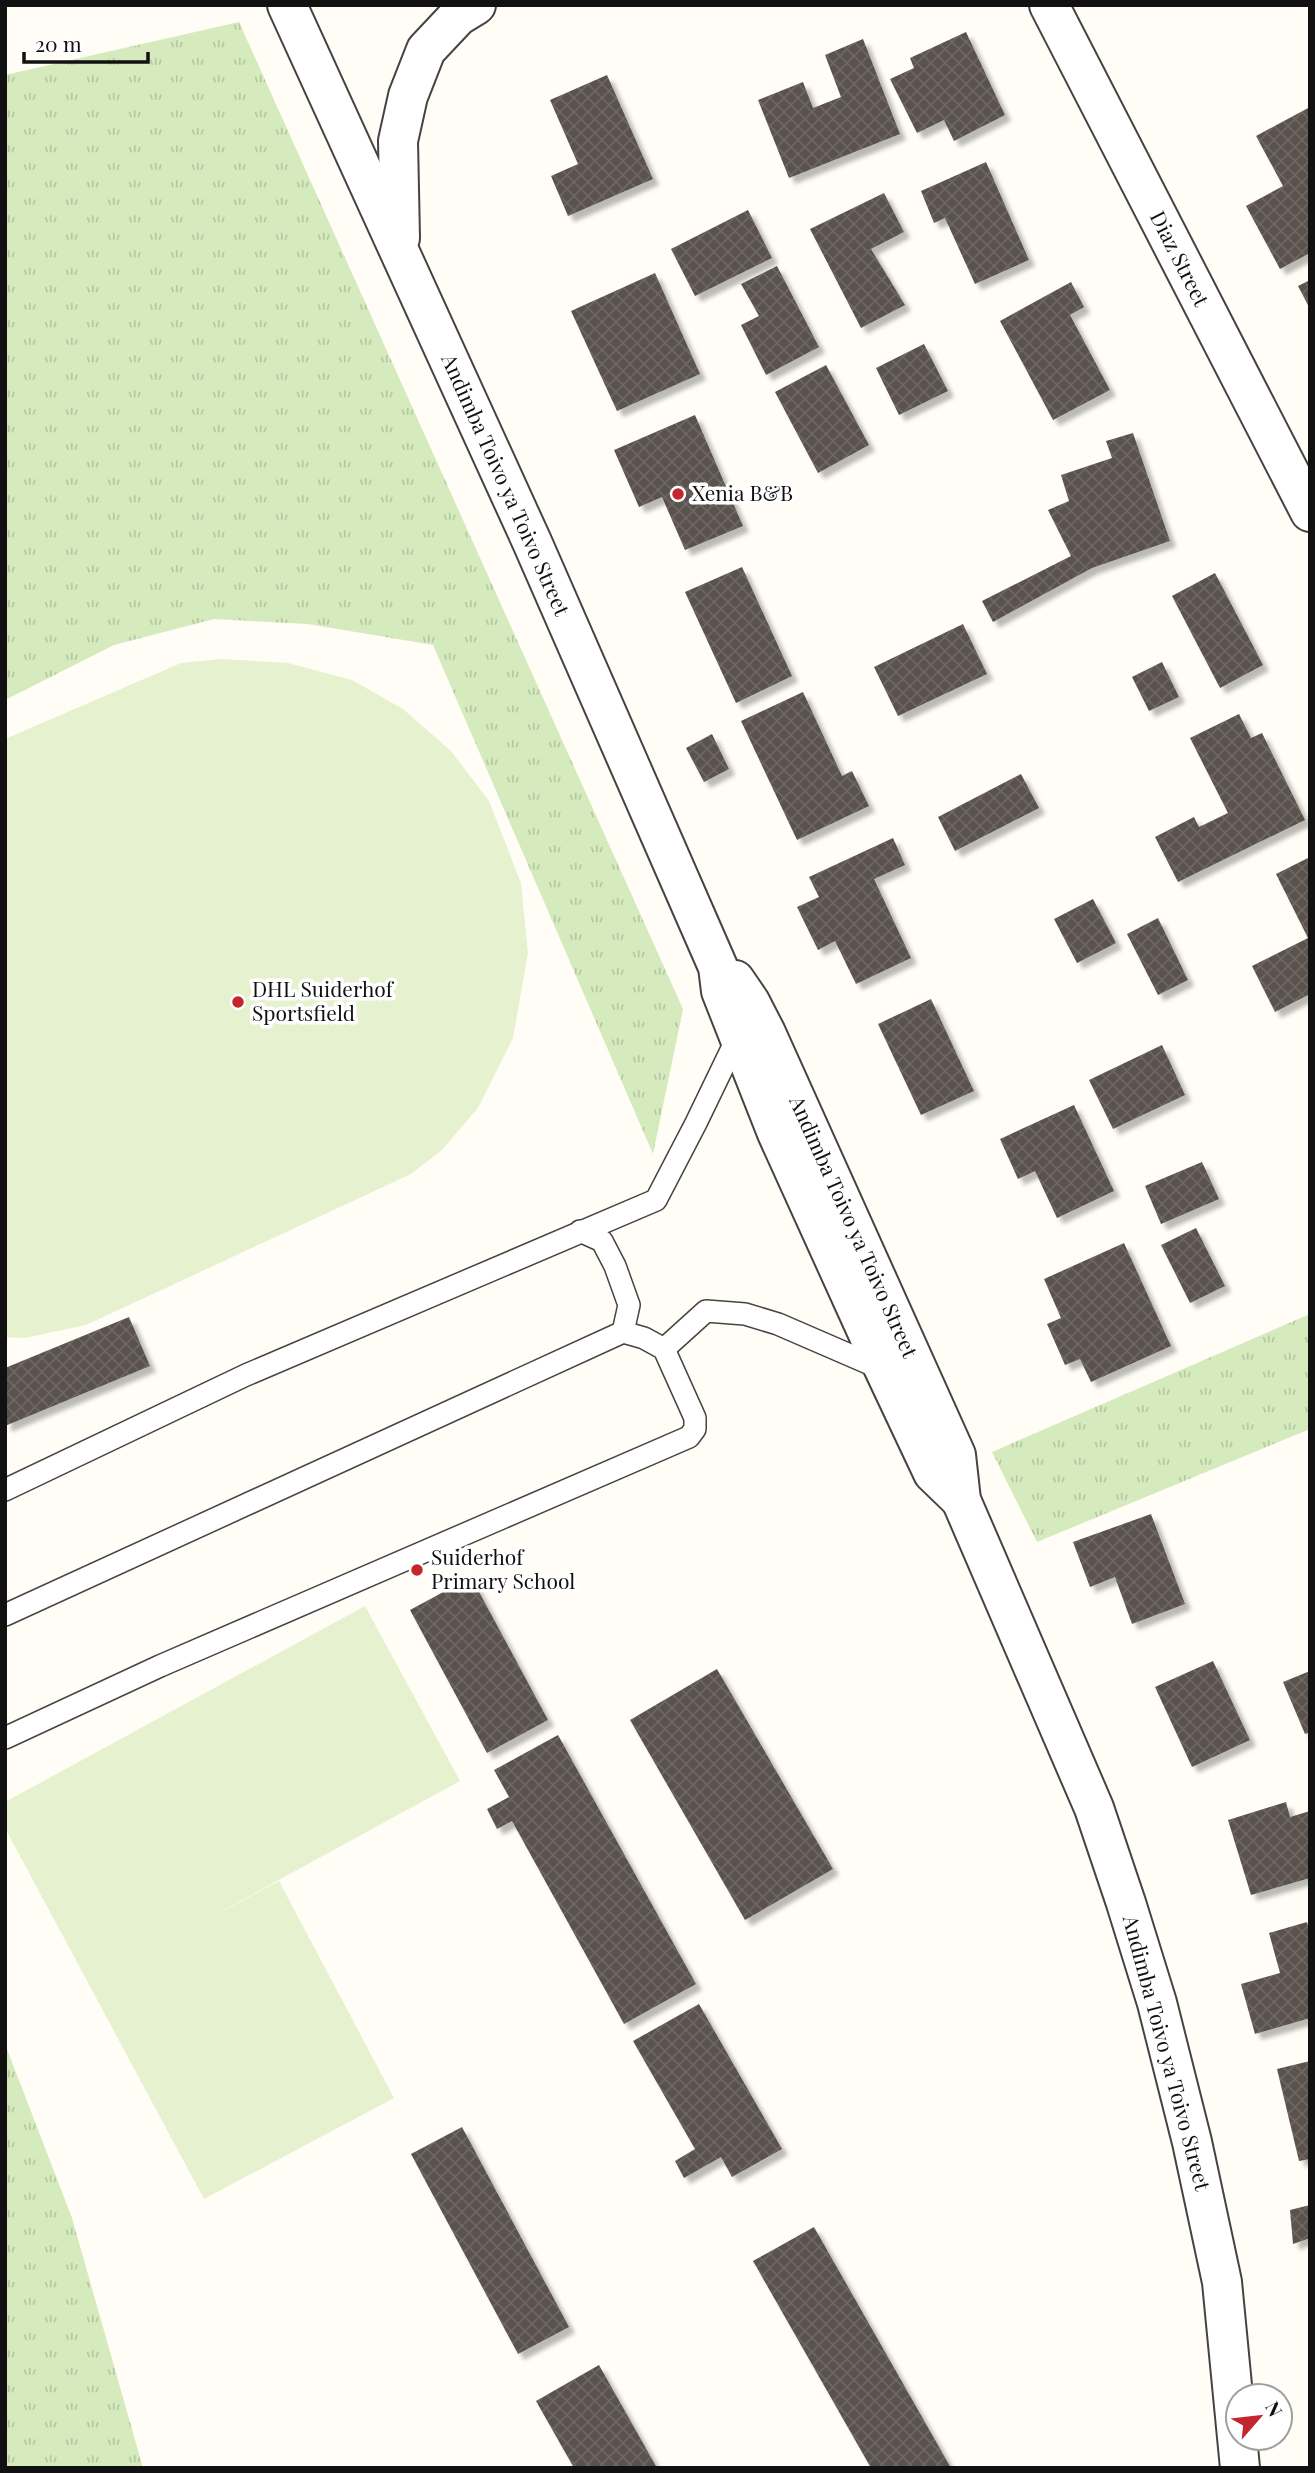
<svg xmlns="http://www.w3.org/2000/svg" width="1315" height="2473" viewBox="0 0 1315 2473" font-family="'Playfair Display',serif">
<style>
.grass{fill:url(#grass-tufts)}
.pitch{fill:#e6f2cf}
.building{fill:url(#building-cross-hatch);filter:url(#shadow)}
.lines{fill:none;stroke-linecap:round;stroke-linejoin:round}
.service-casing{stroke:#444;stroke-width:24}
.minor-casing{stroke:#444;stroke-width:42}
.tertiary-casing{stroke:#444;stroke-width:42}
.service{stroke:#fff;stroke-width:21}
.minor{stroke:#fff;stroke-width:38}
.tertiary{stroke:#fff;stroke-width:38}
.poi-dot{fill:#c4262e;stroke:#fff;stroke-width:2.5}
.labels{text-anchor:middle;stroke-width:7;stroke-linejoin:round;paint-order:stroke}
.street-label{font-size:21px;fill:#111;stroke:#fff}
.poi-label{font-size:21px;fill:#111;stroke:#fff;text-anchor:start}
</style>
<defs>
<pattern id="grass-tufts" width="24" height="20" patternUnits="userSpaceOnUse" patternTransform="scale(1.75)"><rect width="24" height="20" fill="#d5ebbd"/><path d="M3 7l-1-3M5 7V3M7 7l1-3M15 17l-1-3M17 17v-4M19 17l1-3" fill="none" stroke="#b6c8a1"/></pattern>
<pattern id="building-cross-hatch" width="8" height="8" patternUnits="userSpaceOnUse" patternTransform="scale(1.75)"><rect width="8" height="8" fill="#5a524d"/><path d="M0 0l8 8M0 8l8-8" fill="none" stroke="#6d6662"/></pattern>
<filter id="shadow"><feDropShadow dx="6" dy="6" stdDeviation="2" flood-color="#0004"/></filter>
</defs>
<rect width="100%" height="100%" fill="#fffdf5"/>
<g class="grass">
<path d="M 239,22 L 683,1009 L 653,1154 L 433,645 L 308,624 L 214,619 L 114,645 L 5,700 L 5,75 Z"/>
<path d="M 1310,1314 L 1310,1429 L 1037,1542 L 992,1452 Z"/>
<path d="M 5,2044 L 72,2218 L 143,2468 L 5,2468 Z"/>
</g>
<g class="pitch">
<path d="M 221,659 L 288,663 L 352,680 L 403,709 L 451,751 L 489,801 L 521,883 L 528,953 L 513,1038 L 478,1108 L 442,1150 L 411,1174 L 86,1325 L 25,1338 L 5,1337 L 5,739 L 181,663 Z"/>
<path d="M 365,1606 L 460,1781 L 191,1928 L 279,1881 L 394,2098 L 204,2199 L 5,1828 L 5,1802 Z"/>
</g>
<g class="building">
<path d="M 966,32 L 1005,115 L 954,141 L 944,120 L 917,133 L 890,79 L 914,68 L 910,58 Z"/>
<path d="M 863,39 L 900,134 L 789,178 L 758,100 L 803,82 L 813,108 L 841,97 L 825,55 Z"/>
<path d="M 607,75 L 653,179 L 568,216 L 551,176 L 578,164 L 550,100 Z"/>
<path d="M 1310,107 L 1310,253 L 1280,269 L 1246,206 L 1283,186 L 1256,136 Z"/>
<path d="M 986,162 L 1029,260 L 975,284 L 945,218 L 934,223 L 921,191 Z"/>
<path d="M 884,193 L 904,232 L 871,249 L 905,305 L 861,328 L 810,229 Z"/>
<path d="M 748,210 L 772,258 L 695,296 L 671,249 Z"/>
<path d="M 777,266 L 819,347 L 766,375 L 741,325 L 759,316 L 741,284 Z"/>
<path d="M 655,273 L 700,374 L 617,411 L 571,311 Z"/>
<path d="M 1310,280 L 1310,309 L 1298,286 Z"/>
<path d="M 1071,282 L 1084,307 L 1070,315 L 1110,390 L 1053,420 L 1000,321 Z"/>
<path d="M 924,344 L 948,391 L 899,415 L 876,368 Z"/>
<path d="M 826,365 L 869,445 L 818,473 L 775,392 Z"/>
<path d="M 695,415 L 743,526 L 685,550 L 662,497 L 639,507 L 614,450 Z"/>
<path d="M 1133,433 L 1170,541 L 1092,568 L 993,622 L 982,601 L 1071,556 L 1048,510 L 1069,501 L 1061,475 L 1112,458 L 1106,441 Z"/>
<path d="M 742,567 L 792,676 L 736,703 L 685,592 Z"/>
<path d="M 1215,573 L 1263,665 L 1220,688 L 1172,596 Z"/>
<path d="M 963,624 L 987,674 L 898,716 L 874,667 Z"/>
<path d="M 1162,662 L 1179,697 L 1149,711 L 1132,677 Z"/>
<path d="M 803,692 L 842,776 L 852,771 L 869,806 L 797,840 L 741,721 Z"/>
<path d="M 1239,714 L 1251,738 L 1262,733 L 1305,820 L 1178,882 L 1155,837 L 1194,817 L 1199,827 L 1228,813 L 1190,738 Z"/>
<path d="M 712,734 L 729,769 L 704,782 L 686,748 Z"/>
<path d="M 1021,774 L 1039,808 L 955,851 L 938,817 Z"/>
<path d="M 893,838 L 905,865 L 874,879 L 911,958 L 856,984 L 835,941 L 818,950 L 797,907 L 819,897 L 809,877 Z"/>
<path d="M 1310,857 L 1310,994 L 1275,1012 L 1252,966 L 1308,938 L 1276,874 Z"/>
<path d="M 1093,899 L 1116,943 L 1077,963 L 1054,919 Z"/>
<path d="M 1158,918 L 1188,980 L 1158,995 L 1127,934 Z"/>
<path d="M 931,999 L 974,1091 L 921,1115 L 878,1024 Z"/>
<path d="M 1162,1045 L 1185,1095 L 1113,1129 L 1089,1080 Z"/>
<path d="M 1074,1105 L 1114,1191 L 1057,1218 L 1035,1171 L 1018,1179 L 1000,1139 Z"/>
<path d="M 1202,1162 L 1219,1199 L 1161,1224 L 1145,1186 Z"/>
<path d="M 1196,1228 L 1225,1286 L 1190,1303 L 1161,1245 Z"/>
<path d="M 1124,1243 L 1171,1346 L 1091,1382 L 1080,1359 L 1065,1365 L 1047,1324 L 1061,1318 L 1044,1279 Z"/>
<path d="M 129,1317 L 150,1366 L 5,1426 L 5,1368 Z"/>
<path d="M 1151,1514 L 1185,1604 L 1132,1624 L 1115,1577 L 1090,1587 L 1073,1542 Z"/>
<path d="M 471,1577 L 548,1720 L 487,1753 L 410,1610 Z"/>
<path d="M 1213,1661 L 1250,1740 L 1192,1767 L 1155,1687 Z"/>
<path d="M 717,1669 L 833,1869 L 745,1920 L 630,1720 Z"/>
<path d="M 1310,1671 L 1310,1732 L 1305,1734 L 1283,1682 Z"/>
<path d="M 558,1735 L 696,1984 L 624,2024 L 512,1821 L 497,1829 L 487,1809 L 509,1797 L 494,1770 Z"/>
<path d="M 1286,1802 L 1290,1817 L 1310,1811 L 1310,1878 L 1251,1895 L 1228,1820 Z"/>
<path d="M 1307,1922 L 1310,1933 L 1310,2018 L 1255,2034 L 1241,1984 L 1280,1973 L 1269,1933 Z"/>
<path d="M 699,2004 L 782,2149 L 732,2177 L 721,2157 L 684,2178 L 675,2161 L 695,2149 L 633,2041 Z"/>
<path d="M 1310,2061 L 1310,2159 L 1299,2161 L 1277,2069 Z"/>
<path d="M 462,2127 L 569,2327 L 518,2354 L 411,2154 Z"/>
<path d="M 1310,2205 L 1310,2238 L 1293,2244 L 1290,2210 Z"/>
<path d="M 814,2227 L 951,2468 L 871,2468 L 753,2261 Z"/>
<path d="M 599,2365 L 657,2468 L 574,2468 L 536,2401 Z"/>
</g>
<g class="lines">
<g class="service-casing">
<g id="service">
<path d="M 664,1349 L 706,1311 L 745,1314 L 778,1324 L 882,1369"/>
<path d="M 5,1490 L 246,1375 L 656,1200 L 696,1123 L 738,1036"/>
<path d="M 5,1615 L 623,1332 L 629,1305 L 615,1266 L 602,1241 L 580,1231"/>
<path d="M 5,1738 L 160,1666 L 689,1437 L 695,1429 L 695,1418 L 664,1349 L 644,1338 L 623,1332"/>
</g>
</g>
<g class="minor-casing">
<path id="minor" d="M 1049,5 L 1310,512"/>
</g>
<g class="tertiary-casing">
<g id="tertiary">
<path d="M 287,5 L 532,542 L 718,967 L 721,991 L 777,1133 L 884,1369 L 933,1473 L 961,1500"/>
<path d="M 400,238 L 398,141 L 408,96 L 426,50 L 458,16 L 476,5"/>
<path d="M 735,980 L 750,1002 L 766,1033 L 956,1455 L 961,1500 L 1094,1808 L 1126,1903 L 1157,2003 L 1192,2142 L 1222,2282 L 1240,2468"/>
</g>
</g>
<use href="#service" class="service"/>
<use href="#minor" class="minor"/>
<use href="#tertiary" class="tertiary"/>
</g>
<g class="poi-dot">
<circle cx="678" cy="494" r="7"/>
<circle cx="238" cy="1002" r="7"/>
<circle cx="417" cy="1570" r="7"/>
</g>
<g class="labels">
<g class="street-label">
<text transform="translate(1179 259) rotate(63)" y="7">Diaz Street</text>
<text transform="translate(505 485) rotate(66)" y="7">Andimba Toivo ya Toivo Street</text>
<text transform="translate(853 1227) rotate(66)" y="7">Andimba Toivo ya Toivo Street</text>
<text transform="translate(1166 2053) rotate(75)" y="7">Andimba Toivo ya Toivo Street</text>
</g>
<g class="poi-label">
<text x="692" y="501">Xenia B&amp;B</text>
<text x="252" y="997">DHL Suiderhof<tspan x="252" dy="24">Sportsfield</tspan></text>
<text x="431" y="1565">Suiderhof<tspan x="431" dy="24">Primary School</tspan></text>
</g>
</g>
<rect width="1315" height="2473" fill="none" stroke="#111111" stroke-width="14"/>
<g transform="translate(1259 2417) rotate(62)"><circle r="33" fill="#ffffff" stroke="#a0a0a0" stroke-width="2"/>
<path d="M0-5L12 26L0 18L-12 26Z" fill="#c4262e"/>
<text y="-10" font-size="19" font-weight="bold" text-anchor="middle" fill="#111111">N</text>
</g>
<path d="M24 52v10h124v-10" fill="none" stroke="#111111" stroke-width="3.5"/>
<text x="35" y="52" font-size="21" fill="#111111" stroke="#ffffff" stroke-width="5" paint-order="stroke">20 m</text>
</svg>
